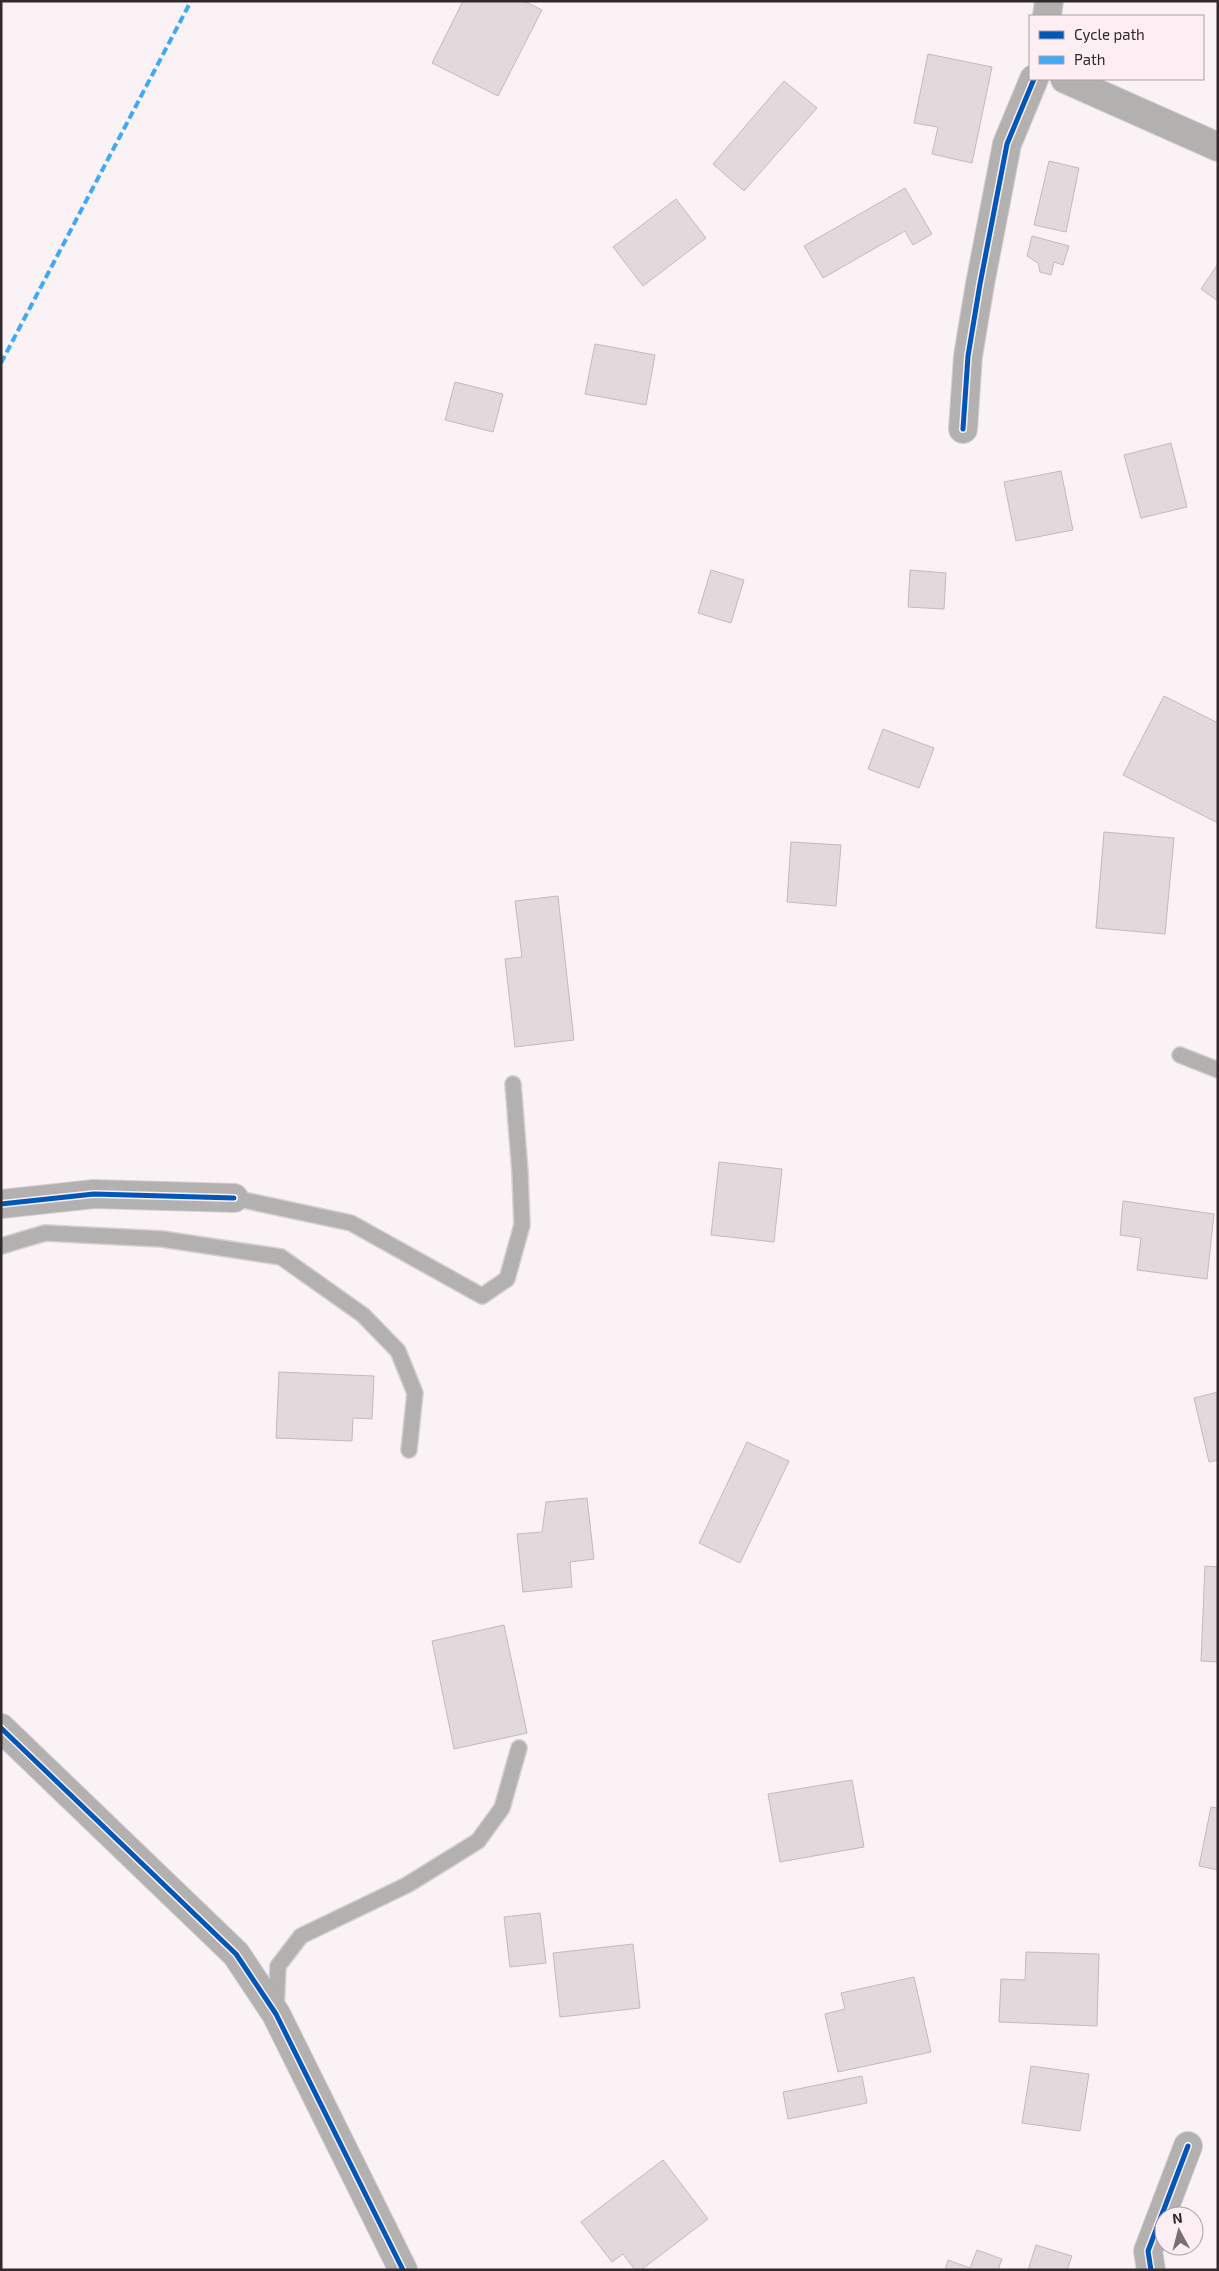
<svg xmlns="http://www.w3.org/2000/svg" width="1219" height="2271" viewBox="0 0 1219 2271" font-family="'Exo 2',sans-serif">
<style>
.building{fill:#e1d9dc;stroke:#c2babd}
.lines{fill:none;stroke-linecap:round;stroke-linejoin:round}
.lane-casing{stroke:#d5cfd1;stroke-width:18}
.street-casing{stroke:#d5cfd1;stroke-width:30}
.lane{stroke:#b2b1af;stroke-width:15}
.street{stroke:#b2b1af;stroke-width:28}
.quiet{stroke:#3fa9f5;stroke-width:4;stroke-dasharray:8 4;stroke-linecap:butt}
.cycleway-casing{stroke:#fdeef4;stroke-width:8}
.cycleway{stroke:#0057b8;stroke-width:5}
</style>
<rect width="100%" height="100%" fill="#faf2f5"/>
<g class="building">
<path d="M 463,1 L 524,1 L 542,10 L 498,96 L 432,63 Z"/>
<path d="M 928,54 L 992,67 L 972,163 L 932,154 L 938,127 L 914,123 Z"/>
<path d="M 784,81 L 817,108 L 744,191 L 713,164 Z"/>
<path d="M 1049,161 L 1079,168 L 1066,232 L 1034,225 Z"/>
<path d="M 905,188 L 932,234 L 913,245 L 905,231 L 823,278 L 804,246 Z"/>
<path d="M 676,199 L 706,238 L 643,286 L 613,247 Z"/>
<path d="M 1032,236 L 1069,246 L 1063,265 L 1054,262 L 1051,275 L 1040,272 L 1038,263 L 1027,256 Z"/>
<path d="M 1218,264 L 1218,301 L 1201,289 Z"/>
<path d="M 595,344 L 655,355 L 646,405 L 585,394 Z"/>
<path d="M 455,382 L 503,394 L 493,432 L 445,420 Z"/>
<path d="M 1171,443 L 1187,507 L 1141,518 L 1124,455 Z"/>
<path d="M 1061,471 L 1073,530 L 1016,541 L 1004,482 Z"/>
<path d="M 711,570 L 744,580 L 731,623 L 698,613 Z"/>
<path d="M 910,570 L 946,573 L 944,609 L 908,607 Z"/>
<path d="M 1164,696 L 1218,723 L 1218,823 L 1123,775 Z"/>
<path d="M 883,729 L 934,748 L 919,788 L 868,769 Z"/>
<path d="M 1104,832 L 1174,838 L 1165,934 L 1096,928 Z"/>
<path d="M 791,842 L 841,845 L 836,906 L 787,902 Z"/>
<path d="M 558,896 L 574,1040 L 515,1047 L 505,959 L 522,957 L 515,901 Z"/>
<path d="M 719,1162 L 782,1169 L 774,1242 L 711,1235 Z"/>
<path d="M 1123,1201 L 1214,1214 L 1207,1279 L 1137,1270 L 1141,1238 L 1120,1235 Z"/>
<path d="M 279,1372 L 374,1376 L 372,1419 L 353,1418 L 352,1441 L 276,1438 Z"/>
<path d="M 1218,1392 L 1218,1460 L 1209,1462 L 1194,1398 Z"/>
<path d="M 747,1442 L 789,1461 L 740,1563 L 699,1543 Z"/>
<path d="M 587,1498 L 594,1559 L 570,1562 L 572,1587 L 523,1592 L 517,1534 L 542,1532 L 546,1502 Z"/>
<path d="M 1205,1566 L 1218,1567 L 1218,1662 L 1201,1661 Z"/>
<path d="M 504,1625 L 527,1733 L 454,1749 L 432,1641 Z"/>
<path d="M 852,1780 L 864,1847 L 780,1862 L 768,1794 Z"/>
<path d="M 1211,1807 L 1218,1808 L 1218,1870 L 1199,1866 Z"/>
<path d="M 540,1913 L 546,1963 L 510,1967 L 504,1917 Z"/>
<path d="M 633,1944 L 640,2008 L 560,2017 L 553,1953 Z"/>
<path d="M 1026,1952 L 1099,1954 L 1097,2026 L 999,2022 L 1001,1979 L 1025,1980 Z"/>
<path d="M 914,1977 L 931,2052 L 838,2072 L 825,2014 L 845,2009 L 841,1993 Z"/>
<path d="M 1031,2066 L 1089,2074 L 1080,2131 L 1022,2123 Z"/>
<path d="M 862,2076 L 867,2103 L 788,2119 L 783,2092 Z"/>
<path d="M 663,2160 L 708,2219 L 641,2270 L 635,2270 L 623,2254 L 612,2262 L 581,2222 Z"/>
<path d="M 1036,2245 L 1072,2256 L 1067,2270 L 1028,2270 Z"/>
<path d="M 977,2250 L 1002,2259 L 998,2270 L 945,2270 L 948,2260 L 970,2268 Z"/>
</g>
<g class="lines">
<g class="lane-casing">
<g id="lane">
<path d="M 1180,1055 L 1218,1070"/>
<path d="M 234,1198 L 351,1223 L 482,1296 L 507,1279 L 522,1225 L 520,1172 L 513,1084"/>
<path d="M 1,1246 L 45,1233 L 162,1239 L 281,1257 L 363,1315 L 398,1351 L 415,1393 L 409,1450"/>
<path d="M 276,2010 L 278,1966 L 301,1936 L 407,1885 L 478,1841 L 502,1808 L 519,1748"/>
</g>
</g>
<g class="street-casing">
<g id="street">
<path d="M 1047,16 L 1049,1"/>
<path d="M 1065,79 L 1218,147"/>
<path d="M 963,429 L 968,356 L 980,284 L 1007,144 L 1034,79"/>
<path d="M 1,1204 L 94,1194 L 234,1198"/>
<path d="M 1,1728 L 236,1954 L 276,2014 L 403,2270"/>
<path d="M 1151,2270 L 1148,2251 L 1188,2146"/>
</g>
</g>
<use href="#lane" class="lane"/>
<use href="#street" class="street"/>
<path class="quiet" d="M 1,363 L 191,1"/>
<g class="cycleway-casing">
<g id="cycleway">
<path d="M 963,429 L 968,356 L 980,284 L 1007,144 L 1034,79"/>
<path d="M 1,1204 L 94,1194 L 234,1198"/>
<path d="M 1,1728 L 236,1954 L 276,2014 L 403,2270"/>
<path d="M 1151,2270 L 1148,2251 L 1188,2146"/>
</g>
</g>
<use href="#cycleway" class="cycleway"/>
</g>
<rect width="1219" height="2271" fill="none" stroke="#32292d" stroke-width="5"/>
<rect x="1029" y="15" width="175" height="65" fill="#fdeef4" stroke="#ac9fa4"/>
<rect x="1039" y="31" width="25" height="8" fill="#0057b8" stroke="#ac9fa4"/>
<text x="1074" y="40" font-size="15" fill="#32292d">Cycle path</text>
<rect x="1039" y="56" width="25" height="8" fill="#3fa9f5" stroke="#ac9fa4"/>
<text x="1074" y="65" font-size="15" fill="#32292d">Path</text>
<g transform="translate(1179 2231) rotate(353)"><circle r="24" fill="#fdeef4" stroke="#ac9fa4"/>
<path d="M0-4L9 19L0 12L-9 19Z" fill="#786f73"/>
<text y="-8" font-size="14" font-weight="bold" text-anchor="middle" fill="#32292d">N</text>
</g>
</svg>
